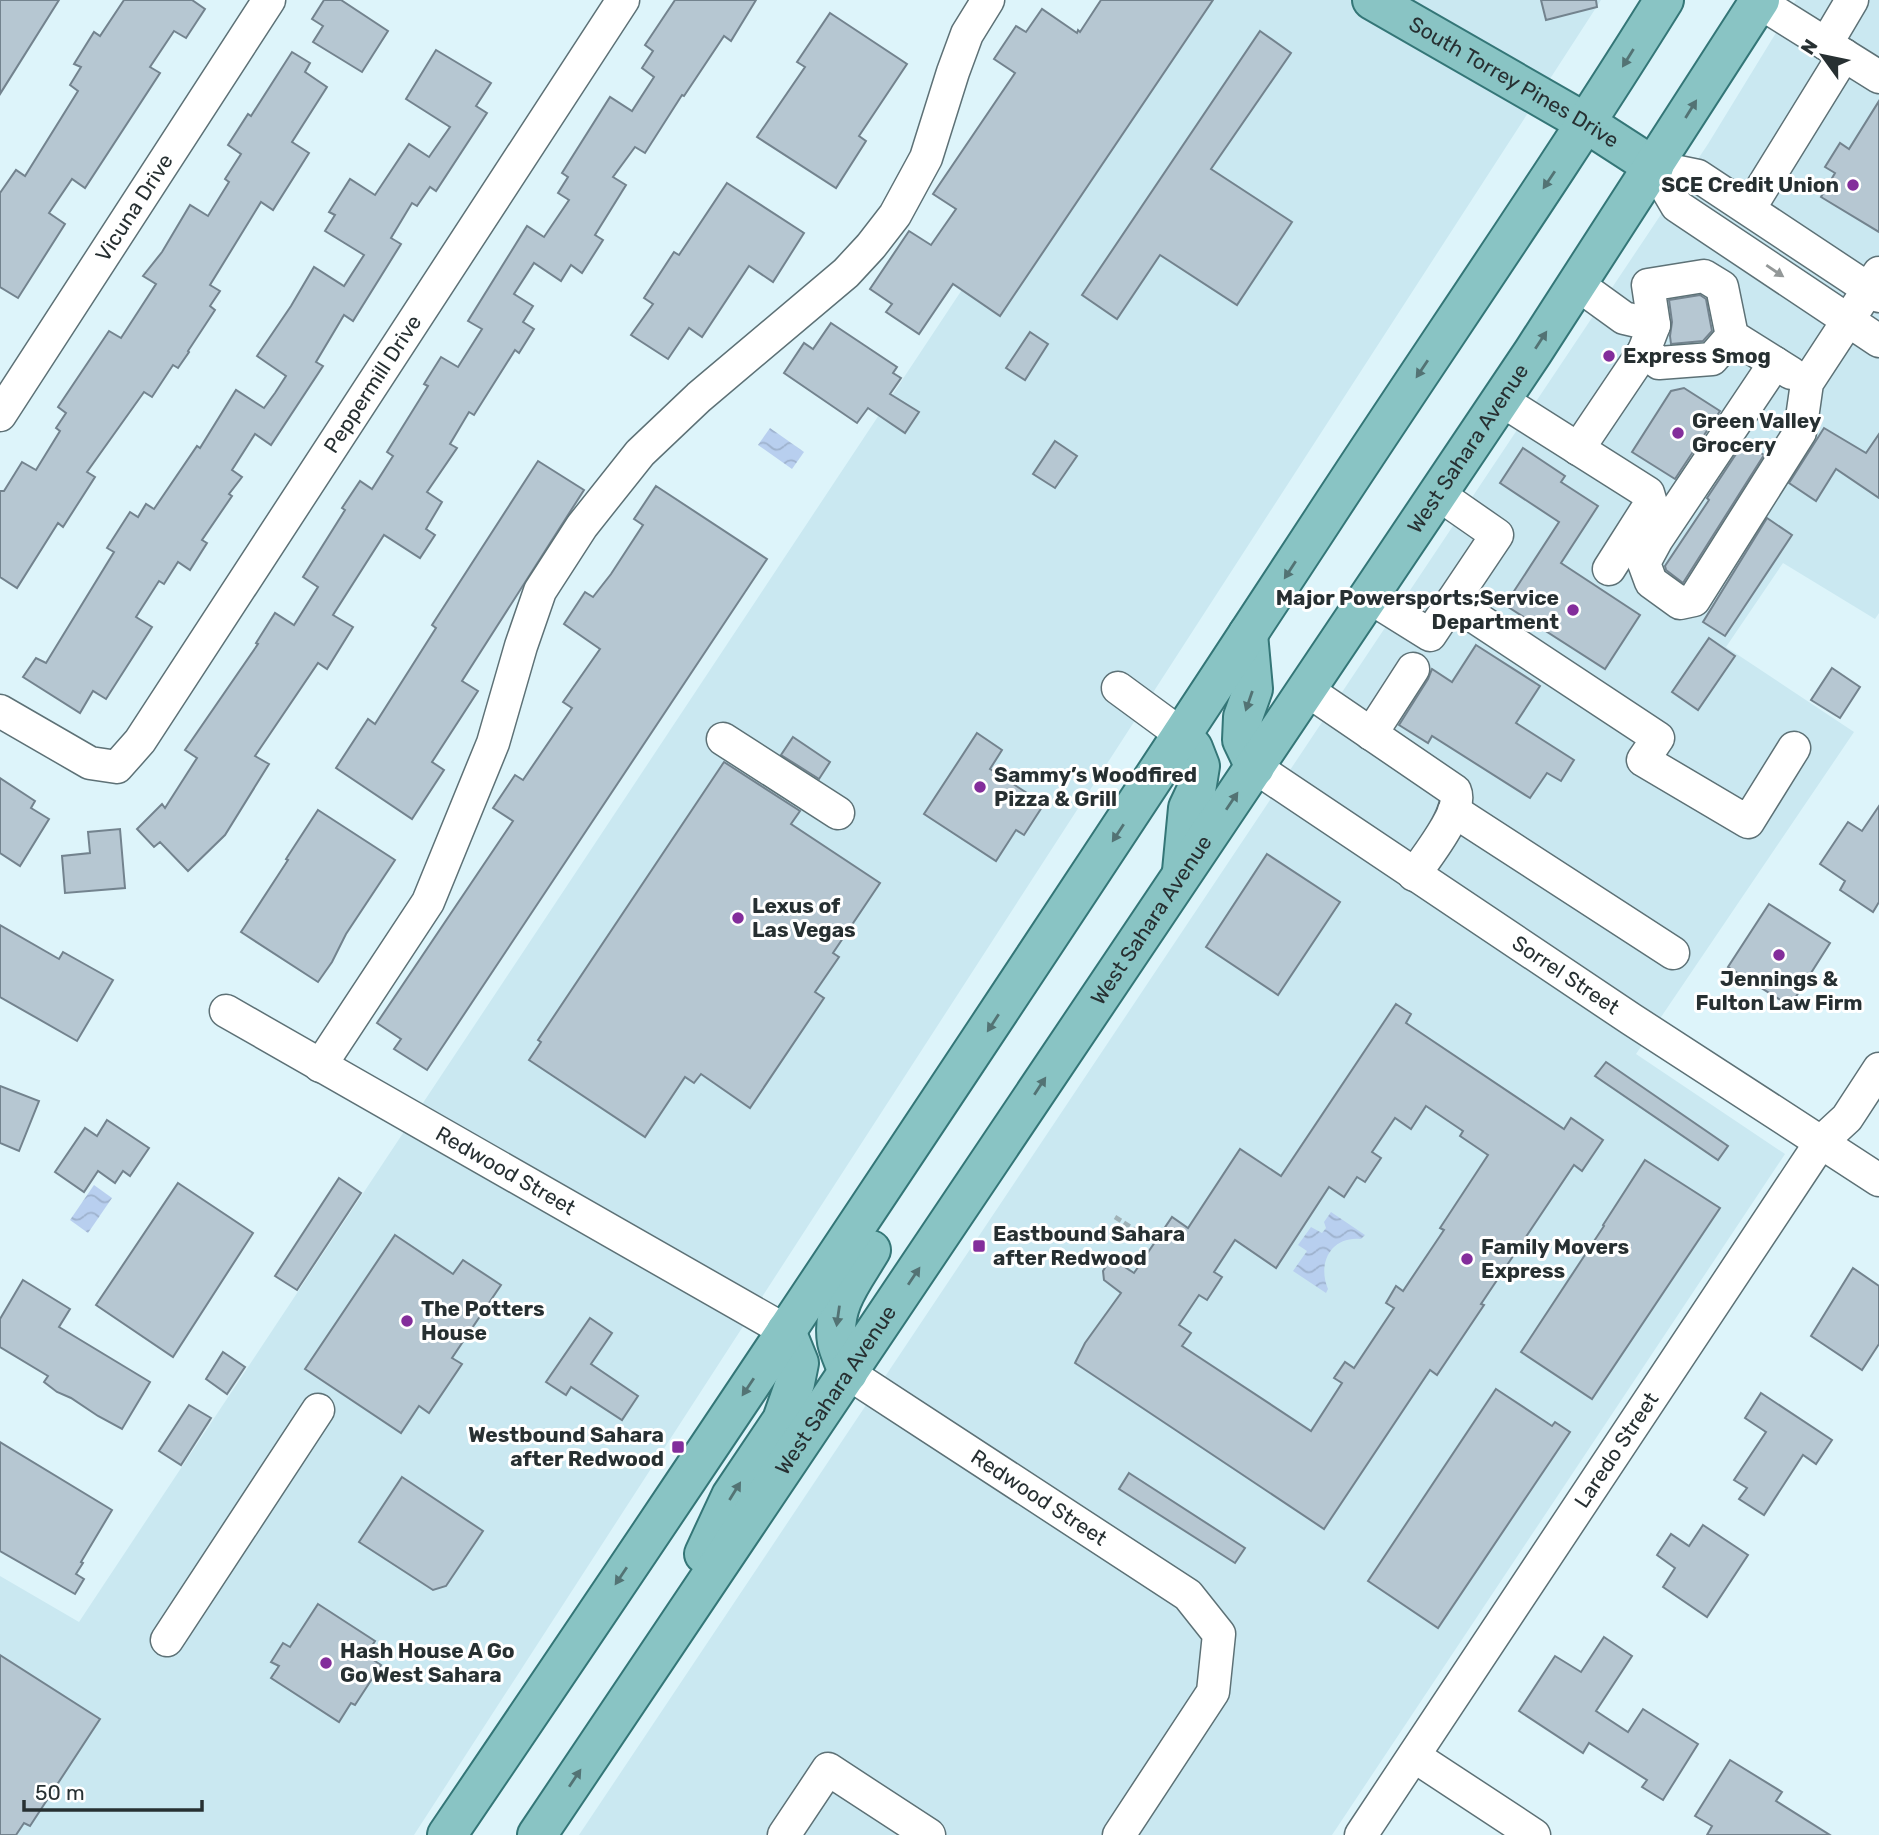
<svg xmlns="http://www.w3.org/2000/svg" width="1879" height="1835" viewBox="0 0 1879 1835" font-family="Rubik,sans-serif">
<style>
.built{fill:#cae8f1}
.water{fill:url(#water-waves)}
.building{fill:#b6c7d2;stroke:#73838e;stroke-width:2;fill-rule:evenodd}
.lines{fill:none;stroke-linecap:round;stroke-linejoin:round}
.minor-casing{stroke:#5d7176;stroke-width:35}
.major-casing{stroke:#347677;stroke-width:42}
.path{stroke:#a0b2b7;stroke-width:4.5;stroke-dasharray:7 3.5;stroke-linecap:butt}
.minor{stroke:#fff;stroke-width:32}
.major{stroke:#89c4c4;stroke-width:38}
.oneway{fill:#537374}
.oneway2{fill:#939898}
.poi-dot{fill:#832d9b;stroke:#fff;stroke-width:2.5}
.labels{text-anchor:middle;stroke-width:6;stroke-linejoin:round;paint-order:stroke}
.street-label{font-size:21px;fill:#273032;stroke:#fff}
.poi-label{font-size:21px;font-weight:bold;fill:#273032;stroke:#fff;text-anchor:start}
</style>
<defs>
<pattern id="water-waves" width="16" height="10" patternUnits="userSpaceOnUse" patternTransform="scale(1.75)"><rect width="16" height="10" fill="#b8cfef"/><path d="M0 5q4-4 8 0t8 0" fill="none" stroke="#9eb2cd"/></pattern>
</defs>
<rect width="100%" height="100%" fill="#ddf4fa"/>
<g class="built">
<path d="M 1154,0 L 1601,0 L 414,1835 L 0,1835 L 0,1576 L 79,1622 Z"/>
<path d="M 1796,0 L 1879,0 L 1879,613 L 1875,619 L 1783,563 L 1726,647 L 1854,732 L 1636,1054 L 1785,1154 L 1332,1835 L 579,1835 L 1708,144 Z"/>
</g>
<g class="water">
<path d="M 770,428 L 804,452 L 792,469 L 758,445 Z"/>
<path d="M 94,1185 L 112,1198 L 88,1233 L 70,1220 Z"/>
<path d="M 1331,1212 L 1365,1235 L 1361,1239 C 1331,1236 1317,1263 1328,1289 L 1326,1293 L 1293,1271 L 1307,1251 L 1298,1245 L 1311,1227 L 1322,1233 L 1326,1228 L 1324,1222 Z"/>
</g>
<g class="building">
<path d="M 0,0 L 59,0 L 0,94 Z"/>
<path d="M 124,0 L 192,0 L 205,9 L 186,38 L 174,31 L 150,67 L 160,73 L 85,188 L 72,179 L 49,213 L 65,224 L 18,298 L 0,287 L 0,193 L 16,170 L 25,176 L 78,91 L 70,85 L 81,67 L 74,64 L 94,32 L 100,36 Z"/>
<path d="M 324,0 L 341,0 L 388,31 L 362,72 L 313,42 L 323,26 L 312,19 Z"/>
<path d="M 675,0 L 756,0 L 731,41 L 724,36 L 684,96 L 682,95 L 645,153 L 635,147 L 613,177 L 626,185 L 595,235 L 603,240 L 582,273 L 571,265 L 561,281 L 534,263 L 514,294 L 533,306 L 523,322 L 534,329 L 519,353 L 515,350 L 474,415 L 469,412 L 450,444 L 457,448 L 427,492 L 442,502 L 426,529 L 435,535 L 420,558 L 384,535 L 333,615 L 353,627 L 327,669 L 318,663 L 255,756 L 269,764 L 225,835 L 188,871 L 160,842 L 154,847 L 137,829 L 162,804 L 165,808 L 197,758 L 185,750 L 258,644 L 256,643 L 275,613 L 294,625 L 318,587 L 303,577 L 345,510 L 342,508 L 360,481 L 372,489 L 393,456 L 387,452 L 428,386 L 424,384 L 441,357 L 458,367 L 482,329 L 468,321 L 527,226 L 544,237 L 569,200 L 558,193 L 568,177 L 562,173 L 610,97 L 632,111 L 654,77 L 642,68 L 653,51 L 645,45 Z"/>
<path d="M 1101,0 L 1213,0 L 1000,316 L 953,284 L 919,334 L 886,312 L 892,304 L 870,289 L 909,231 L 931,245 L 956,209 L 933,194 L 1015,73 L 994,59 L 1016,26 L 1026,32 L 1042,9 L 1077,33 L 1078,30 L 1080,32 Z"/>
<path d="M 1541,0 L 1596,0 L 1597,7 L 1546,20 Z"/>
<path d="M 830,13 L 907,64 L 859,136 L 866,141 L 836,188 L 757,137 L 805,67 L 797,62 Z"/>
<path d="M 1260,31 L 1291,53 L 1211,169 L 1292,222 L 1237,305 L 1160,255 L 1117,319 L 1082,295 Z"/>
<path d="M 436,50 L 491,83 L 476,106 L 487,113 L 436,191 L 430,187 L 417,206 L 412,203 L 391,238 L 401,244 L 353,321 L 344,315 L 316,362 L 323,366 L 271,445 L 255,434 L 232,470 L 242,477 L 229,494 L 232,496 L 202,540 L 207,543 L 190,570 L 178,562 L 164,584 L 159,581 L 136,617 L 152,627 L 106,699 L 93,691 L 80,713 L 23,677 L 36,658 L 46,663 L 114,552 L 107,548 L 130,512 L 138,517 L 146,504 L 154,509 L 197,446 L 200,448 L 236,390 L 264,408 L 275,393 L 286,376 L 257,356 L 291,306 L 314,267 L 344,286 L 364,255 L 325,231 L 335,215 L 329,212 L 350,179 L 375,195 L 409,144 L 429,157 L 450,127 L 406,99 Z"/>
<path d="M 292,52 L 310,63 L 305,72 L 327,87 L 292,142 L 309,153 L 273,210 L 261,202 L 210,285 L 220,291 L 210,306 L 215,310 L 188,351 L 189,352 L 178,368 L 173,365 L 152,397 L 144,392 L 87,472 L 95,477 L 63,527 L 58,523 L 17,588 L 0,577 L 0,491 L 4,491 L 22,462 L 36,470 L 60,431 L 56,428 L 66,413 L 58,407 L 109,331 L 121,338 L 156,284 L 143,276 L 162,252 L 190,205 L 208,216 L 229,182 L 225,179 L 241,154 L 228,145 L 248,114 L 251,116 Z"/>
<path d="M 1879,101 L 1879,232 L 1821,197 L 1835,173 L 1825,167 L 1840,143 L 1849,149 Z"/>
<path d="M 727,183 L 804,233 L 773,282 L 749,266 L 702,337 L 689,328 L 668,359 L 631,335 L 653,304 L 644,298 L 674,252 L 679,255 Z"/>
<path d="M 1700,295 L 1706,299 L 1712,331 L 1703,341 L 1671,344 L 1670,336 L 1672,322 L 1669,300 Z"/>
<path d="M 831,323 L 897,367 L 893,373 L 901,378 L 890,394 L 919,412 L 905,433 L 868,408 L 857,423 L 784,373 L 804,343 L 813,349 Z"/>
<path d="M 1030,332 L 1048,344 L 1025,380 L 1006,368 Z"/>
<path d="M 1684,388 L 1720,411 L 1675,479 L 1632,452 L 1671,391 Z"/>
<path d="M 1824,428 L 1866,453 L 1879,434 L 1879,498 L 1836,469 L 1816,501 L 1789,483 Z"/>
<path d="M 1055,441 L 1077,456 L 1055,488 L 1033,474 Z"/>
<path d="M 1744,442 L 1764,455 L 1683,583 L 1666,570 L 1665,566 L 1709,500 L 1707,498 Z"/>
<path d="M 1523,448 L 1565,476 L 1561,482 L 1598,506 L 1561,563 L 1640,615 L 1605,669 L 1505,605 L 1559,522 L 1500,483 Z"/>
<path d="M 538,461 L 584,490 L 462,681 L 478,691 L 432,762 L 444,770 L 412,819 L 336,768 L 368,719 L 375,724 L 436,628 L 432,625 Z"/>
<path d="M 656,486 L 767,559 L 427,1070 L 394,1049 L 401,1039 L 377,1023 L 513,821 L 493,808 L 515,775 L 523,780 L 572,708 L 563,702 L 600,649 L 564,624 L 585,592 L 593,597 L 611,574 L 643,525 L 634,519 Z"/>
<path d="M 1767,518 L 1792,535 L 1725,636 L 1703,622 Z"/>
<path d="M 1709,638 L 1735,656 L 1698,710 L 1672,692 Z"/>
<path d="M 1476,645 L 1540,686 L 1516,723 L 1574,760 L 1561,781 L 1547,773 L 1530,798 L 1432,736 L 1428,743 L 1399,725 L 1428,679 L 1432,669 L 1452,682 Z"/>
<path d="M 1832,668 L 1860,687 L 1840,718 L 1811,700 Z"/>
<path d="M 977,733 L 1002,750 L 990,769 L 1044,804 L 1024,835 L 1016,830 L 996,861 L 924,814 Z"/>
<path d="M 793,737 L 830,762 L 819,779 L 781,755 Z"/>
<path d="M 724,762 L 800,811 L 791,824 L 880,883 L 833,953 L 839,957 L 815,992 L 824,998 L 750,1108 L 701,1074 L 694,1083 L 685,1077 L 645,1137 L 529,1060 L 541,1042 L 538,1040 Z"/>
<path d="M 0,778 L 35,801 L 31,808 L 49,819 L 20,866 L 0,853 Z"/>
<path d="M 1879,806 L 1879,902 L 1873,912 L 1840,890 L 1845,881 L 1820,864 L 1848,822 L 1862,831 Z"/>
<path d="M 318,810 L 395,860 L 346,934 L 332,962 L 318,982 L 241,932 L 288,860 L 286,859 Z"/>
<path d="M 120,829 L 125,888 L 65,893 L 62,856 L 90,853 L 88,832 Z"/>
<path d="M 1267,854 L 1340,902 L 1278,995 L 1206,947 Z"/>
<path d="M 1769,904 L 1830,943 L 1790,1006 L 1728,967 Z"/>
<path d="M 0,925 L 59,959 L 63,952 L 113,980 L 77,1041 L 0,997 Z"/>
<path d="M 1396,1004 L 1411,1014 L 1406,1023 L 1564,1129 L 1571,1118 L 1603,1140 L 1582,1171 L 1574,1165 L 1481,1304 L 1484,1305 L 1437,1375 L 1430,1370 L 1324,1529 L 1075,1363 L 1085,1343 L 1121,1293 L 1104,1280 L 1103,1271 L 1108,1263 L 1117,1262 L 1134,1273 L 1172,1217 L 1188,1228 L 1240,1149 L 1281,1176 ZM 1426,1106 L 1463,1131 L 1460,1136 L 1488,1155 L 1440,1228 L 1444,1230 L 1403,1291 L 1396,1286 L 1386,1303 L 1394,1308 L 1354,1368 L 1345,1362 L 1334,1378 L 1342,1383 L 1311,1431 L 1182,1346 L 1191,1333 L 1179,1325 L 1199,1295 L 1207,1300 L 1222,1277 L 1214,1272 L 1235,1240 L 1276,1268 L 1329,1187 L 1344,1197 L 1357,1177 L 1365,1182 L 1381,1158 L 1372,1152 L 1395,1118 L 1411,1129 Z"/>
<path d="M 1606,1062 L 1728,1146 L 1718,1160 L 1595,1076 Z"/>
<path d="M 0,1086 L 39,1101 L 19,1151 L 0,1143 Z"/>
<path d="M 107,1120 L 149,1148 L 130,1176 L 123,1171 L 115,1183 L 98,1171 L 84,1192 L 55,1172 L 85,1128 L 97,1136 Z"/>
<path d="M 1645,1160 L 1720,1208 L 1592,1399 L 1521,1352 L 1604,1226 L 1603,1225 Z"/>
<path d="M 339,1178 L 361,1193 L 297,1290 L 275,1276 Z"/>
<path d="M 178,1183 L 253,1233 L 173,1357 L 96,1305 Z"/>
<path d="M 395,1235 L 453,1274 L 463,1260 L 501,1285 L 452,1358 L 462,1364 L 429,1413 L 419,1406 L 401,1433 L 305,1369 Z"/>
<path d="M 1853,1268 L 1879,1286 L 1879,1344 L 1862,1370 L 1811,1336 Z"/>
<path d="M 23,1280 L 70,1309 L 59,1327 L 150,1382 L 122,1429 L 98,1416 L 71,1398 L 57,1392 L 44,1382 L 48,1376 L 0,1347 L 0,1319 Z"/>
<path d="M 590,1318 L 612,1333 L 591,1364 L 638,1396 L 622,1420 L 571,1387 L 566,1395 L 546,1382 Z"/>
<path d="M 223,1352 L 245,1367 L 227,1394 L 206,1379 Z"/>
<path d="M 1496,1389 L 1552,1426 L 1555,1422 L 1570,1432 L 1438,1628 L 1368,1581 Z"/>
<path d="M 1761,1393 L 1832,1440 L 1816,1464 L 1803,1455 L 1764,1515 L 1739,1499 L 1747,1488 L 1734,1480 L 1766,1432 L 1745,1418 Z"/>
<path d="M 189,1405 L 211,1418 L 181,1465 L 159,1451 Z"/>
<path d="M 0,1442 L 112,1510 L 81,1562 L 83,1563 L 76,1574 L 84,1579 L 75,1594 L 0,1551 Z"/>
<path d="M 1129,1473 L 1245,1548 L 1235,1563 L 1119,1489 Z"/>
<path d="M 402,1477 L 483,1531 L 446,1586 L 433,1590 L 359,1542 Z"/>
<path d="M 1703,1525 L 1748,1555 L 1707,1617 L 1663,1587 L 1675,1568 L 1657,1555 L 1671,1534 L 1689,1546 Z"/>
<path d="M 318,1604 L 375,1641 L 366,1655 L 381,1665 L 355,1705 L 351,1703 L 339,1722 L 271,1678 L 279,1666 L 271,1662 L 283,1643 L 290,1647 Z"/>
<path d="M 1604,1637 L 1632,1656 L 1596,1711 L 1628,1732 L 1643,1709 L 1698,1744 L 1663,1800 L 1642,1787 L 1647,1780 L 1589,1743 L 1583,1753 L 1519,1711 L 1555,1656 L 1581,1672 Z"/>
<path d="M 0,1655 L 100,1719 L 30,1826 L 24,1823 L 16,1835 L 0,1835 Z"/>
<path d="M 1730,1760 L 1782,1792 L 1776,1801 L 1830,1835 L 1707,1835 L 1712,1826 L 1695,1816 Z"/>
</g>
<g class="lines">
<g class="minor-casing">
<g id="minor">
<path d="M 1759,2 L 1879,77"/>
<path d="M 1826,44 L 1852,0"/>
<path d="M 1654,167 L 1677,206 L 1879,341"/>
<path d="M 1654,167 L 1698,176 L 1879,296"/>
<path d="M 1749,209 L 1844,55"/>
<path d="M 1577,284 L 1624,318 L 1654,325"/>
<path d="M 1732,336 L 1712,359 L 1659,363 L 1644,351 L 1654,325 L 1648,285 L 1704,276 L 1722,287 L 1732,336 L 1791,373"/>
<path d="M 1775,363 L 1657,539 L 1644,563 L 1651,582 L 1680,603 L 1694,600 L 1800,432 L 1807,383 L 1879,273"/>
<path d="M 1501,400 L 1648,493 L 1651,503 L 1609,569"/>
<path id="s1" d="M 0,415 L 269,0"/>
<path d="M 1578,449 L 1644,351"/>
<path d="M 1438,494 L 1497,535 L 1452,602"/>
<path d="M 1369,597 L 1430,635 L 1452,602 L 1658,738 L 1643,760 L 1748,822 L 1794,748"/>
<path d="M 1118,688 L 1182,735"/>
<path d="M 1307,690 L 1455,791 C 1464,811 1426,857 1414,875"/>
<path id="s2" d="M 0,711 L 90,763 L 117,767 L 140,741 L 623,0"/>
<path d="M 1371,734 L 1413,669"/>
<path d="M 723,739 L 838,813"/>
<path id="s3" d="M 1255,767 L 1631,1019 L 1879,1180"/>
<path d="M 1454,811 L 1673,953"/>
<path id="s4" d="M 226,1011 L 786,1331"/>
<path d="M 320,1066 L 428,902 L 493,743 L 521,646 L 540,591 L 582,526 L 640,453 L 699,397 L 846,273 L 871,246 L 895,215 L 926,158 L 953,72 L 967,34 L 988,0"/>
<path id="s5" d="M 848,1373 L 1188,1595 L 1219,1634 L 1213,1692 L 1119,1835"/>
<path d="M 167,1640 L 318,1410"/>
<path d="M 1414,1756 L 1534,1835"/>
<path d="M 784,1835 L 828,1769 L 929,1835"/>
<path id="s6" d="M 1361,1835 L 1821,1142 L 1847,1118 L 1879,1069"/>
</g>
</g>
<g class="major-casing">
<g id="major">
<path id="s7" d="M 1372,0 L 1586,123 L 1654,167"/>
<path d="M 1248,634 L 1253,689 L 1243,717 L 1242,740 L 1255,767"/>
<path d="M 1182,871 L 1188,808 L 1196,791 L 1200,766 L 1193,748 L 1182,735"/>
<path d="M 848,1373 C 845,1363 839,1352 837,1342 C 831,1305 854,1279 871,1250"/>
<path d="M 704,1554 L 731,1496 L 782,1420 L 795,1383 L 799,1363 L 786,1331"/>
<path d="M 447,1835 C 743,1399 1035,959 1324,518 C 1437,345 1555,175 1664,0"/>
<path id="s8" d="M 537,1835 L 1533,352 L 1760,0"/>
</g>
</g>
<path class="path" d="M 1115,1217 L 1148,1238"/>
<use href="#minor" class="minor"/>
<use href="#major" class="major"/>
</g>
<defs><path id="oneway-solid" d="M-6-.8H1V-3.2L6.5 0L1 3.2V.8H-6Z" transform="scale(1.75)"/></defs>
<g class="oneway">
<use href="#oneway-solid" transform="translate(1628 58) rotate(122)"/>
<use href="#oneway-solid" transform="translate(1691 109) rotate(-58)"/>
<use href="#oneway-solid" transform="translate(1549 180) rotate(124)"/>
<use href="#oneway-solid" transform="translate(1541 340) rotate(-57)"/>
<use href="#oneway-solid" transform="translate(1422 369) rotate(124)"/>
<use href="#oneway-solid" transform="translate(1290 570) rotate(123)"/>
<use href="#oneway-solid" transform="translate(1249 701) rotate(109)"/>
<use href="#oneway-solid" transform="translate(1232 801) rotate(-56)"/>
<use href="#oneway-solid" transform="translate(1118 833) rotate(123)"/>
<use href="#oneway-solid" transform="translate(993 1023) rotate(123)"/>
<use href="#oneway-solid" transform="translate(1040 1086) rotate(-57)"/>
<use href="#oneway-solid" transform="translate(914 1276) rotate(-56)"/>
<use href="#oneway-solid" transform="translate(838 1316) rotate(98)"/>
<use href="#oneway-solid" transform="translate(748 1387) rotate(124)"/>
<use href="#oneway-solid" transform="translate(735 1491) rotate(-58)"/>
<use href="#oneway-solid" transform="translate(621 1576) rotate(124)"/>
<use href="#oneway-solid" transform="translate(575 1778) rotate(-56)"/>
</g>
<use class="oneway2" href="#oneway-solid" transform="translate(1775 271) rotate(34)"/>
<g class="poi-dot">
<circle cx="1853" cy="185" r="7"/>
<circle cx="1609" cy="356" r="7"/>
<circle cx="1678" cy="433" r="7"/>
<circle cx="1573" cy="610" r="7"/>
<circle cx="980" cy="787" r="7"/>
<circle cx="738" cy="918" r="7"/>
<circle cx="1779" cy="955" r="7"/>
<rect x="972" y="1239" width="14" height="14" rx="3.5"/>
<circle cx="1467" cy="1259" r="7"/>
<circle cx="407" cy="1321" r="7"/>
<rect x="671" y="1440" width="14" height="14" rx="3.5"/>
<circle cx="326" cy="1663" r="7"/>
</g>
<g class="labels">
<g class="street-label">
<text dy="7" stroke="none"><textPath href="#s7" startOffset="164">South Torrey Pines Drive</textPath></text>
<text dy="7" stroke="none"><textPath href="#s1" startOffset="247">Vicuna Drive</textPath></text>
<text dy="7" stroke="none"><textPath href="#s2" startOffset="592">Peppermill Drive</textPath></text>
<text dy="7" stroke="none"><textPath href="#s8" startOffset="1670">West Sahara Avenue</textPath></text>
<text dy="7" stroke="none"><textPath href="#s8" startOffset="1102">West Sahara Avenue</textPath></text>
<text dy="7" stroke="none"><textPath href="#s3" startOffset="374">Sorrel Street</textPath></text>
<text dy="7" stroke="none"><textPath href="#s4" startOffset="322">Redwood Street</textPath></text>
<text dy="7" stroke="none"><textPath href="#s8" startOffset="536">West Sahara Avenue</textPath></text>
<text dy="7" stroke="none"><textPath href="#s6" startOffset="462">Laredo Street</textPath></text>
<text dy="7" stroke="none"><textPath href="#s5" startOffset="228">Redwood Street</textPath></text>
</g>
<g class="poi-label">
<text x="1839" y="192" text-anchor="end">SCE Credit Union</text>
<text x="1623" y="363">Express Smog</text>
<text x="1692" y="428">Green Valley<tspan x="1692" dy="24">Grocery</tspan></text>
<text x="1559" y="605" text-anchor="end">Major Powersports;Service<tspan x="1559" dy="24">Department</tspan></text>
<text x="994" y="782">Sammy’s Woodfired<tspan x="994" dy="24">Pizza &amp; Grill</tspan></text>
<text x="752" y="913">Lexus of<tspan x="752" dy="24">Las Vegas</tspan></text>
<text x="1779" y="986" text-anchor="middle">Jennings &amp;<tspan x="1779" dy="24">Fulton Law Firm</tspan></text>
<text x="993" y="1241">Eastbound Sahara<tspan x="993" dy="24">after Redwood</tspan></text>
<text x="1481" y="1254">Family Movers<tspan x="1481" dy="24">Express</tspan></text>
<text x="421" y="1316">The Potters<tspan x="421" dy="24">House</tspan></text>
<text x="664" y="1442" text-anchor="end">Westbound Sahara<tspan x="664" dy="24">after Redwood</tspan></text>
<text x="340" y="1658">Hash House A Go<tspan x="340" dy="24">Go West Sahara</tspan></text>
</g>
</g>
<g transform="translate(1823 56) rotate(303)" stroke="#ffffff" stroke-width="5" paint-order="stroke">
<path d="M0-5L12 26L0 18L-12 26Z" fill="#273032"/>
<text y="-10" font-size="19" font-weight="bold" text-anchor="middle" fill="#273032">N</text>
</g>
<path d="M24 1800v10h178v-10" fill="none" stroke="#273032" stroke-width="3.5"/>
<text x="35" y="1800" font-size="21" fill="#273032" stroke="#ffffff" stroke-width="5" paint-order="stroke">50 m</text>
</svg>
